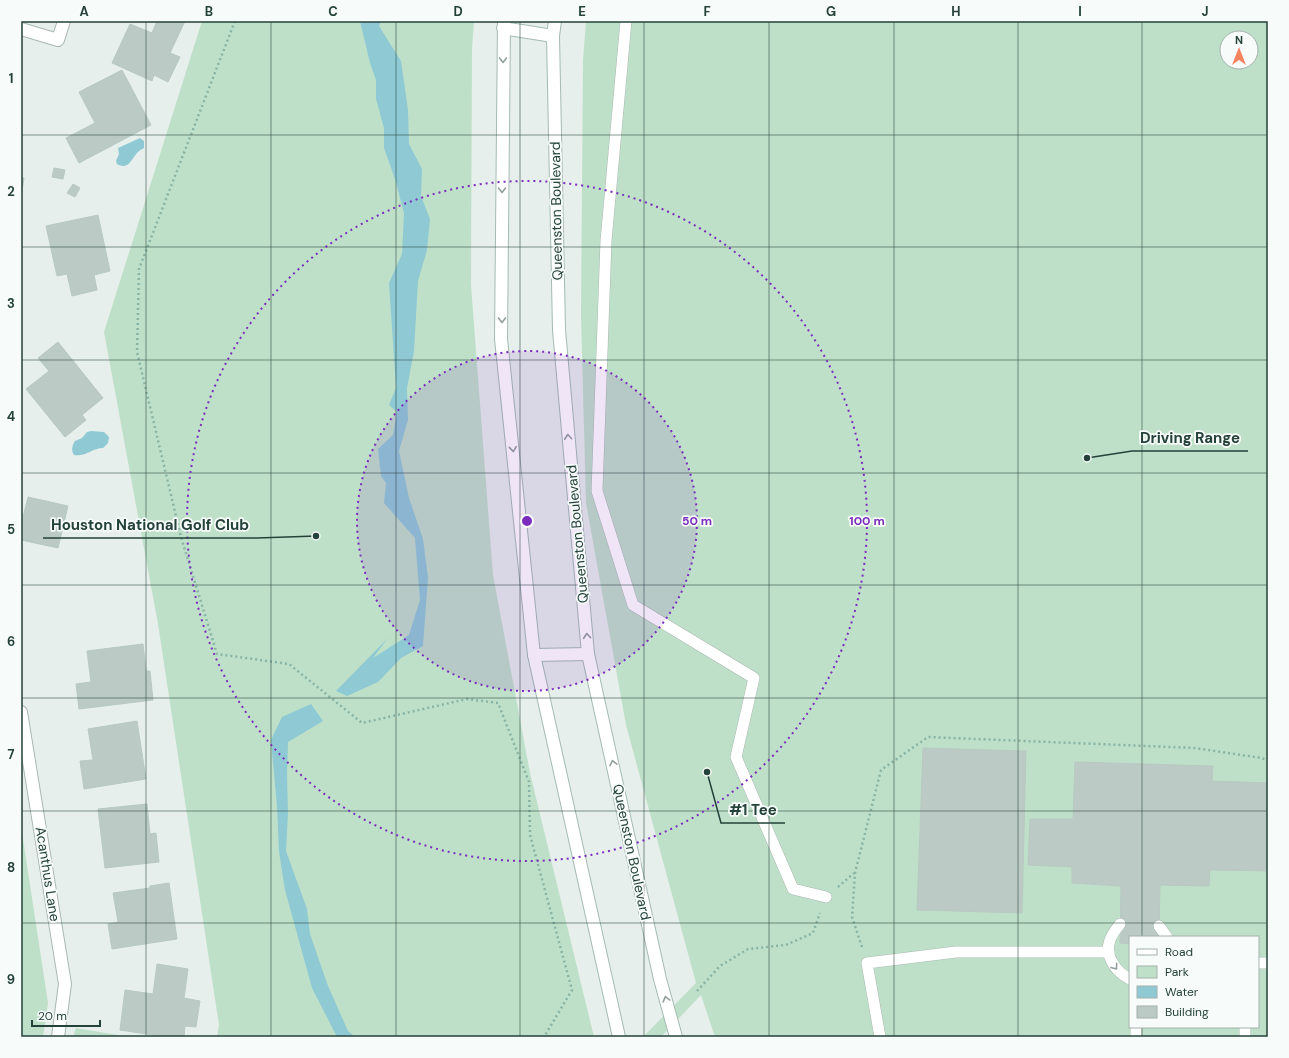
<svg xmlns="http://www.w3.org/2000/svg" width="1289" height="1058" viewBox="0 0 1289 1058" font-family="'DM Sans',sans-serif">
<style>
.green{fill:#bfe0c8;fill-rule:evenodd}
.water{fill:#8ec9d4}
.building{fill:#bbcac4;stroke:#b8c9c2}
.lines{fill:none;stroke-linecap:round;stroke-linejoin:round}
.service-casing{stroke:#a8b8b2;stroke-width:12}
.minor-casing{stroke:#a8b8b2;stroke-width:14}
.secondary-casing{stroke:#a4bbb3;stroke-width:14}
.path{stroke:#86b3a5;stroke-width:2.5;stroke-dasharray:2 3;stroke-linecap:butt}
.service{stroke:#fff;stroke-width:11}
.minor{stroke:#fff;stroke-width:12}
.secondary{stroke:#fff;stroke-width:12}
.oneway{stroke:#92a09c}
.grid{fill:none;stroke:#24423a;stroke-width:1;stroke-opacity:0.55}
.ring{fill:none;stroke:#7b2cbf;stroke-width:2;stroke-dasharray:2 4}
.labels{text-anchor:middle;stroke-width:3.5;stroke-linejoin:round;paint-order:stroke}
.street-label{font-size:14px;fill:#24423a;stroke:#f7fbf9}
.centre{fill:#7b2cbf;stroke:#f7fbf9;stroke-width:2}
.ring-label{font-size:12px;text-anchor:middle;font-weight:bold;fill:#7b2cbf;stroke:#f7fbf9;stroke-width:3.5;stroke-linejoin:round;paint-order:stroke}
.leader{fill:none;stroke:#24423a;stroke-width:1.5}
.callout-dot{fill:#24423a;stroke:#f7fbf9;stroke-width:1.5}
.callout-label{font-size:15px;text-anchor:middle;font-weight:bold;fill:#24423a;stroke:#f7fbf9;stroke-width:3.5;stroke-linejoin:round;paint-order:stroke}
.neatline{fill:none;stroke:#24423a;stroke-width:1.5}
.grid-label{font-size:13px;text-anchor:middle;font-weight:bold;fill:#24423a}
</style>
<rect width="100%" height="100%" fill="#e6efeb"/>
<g class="green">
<path d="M 202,21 L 474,21 L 472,49 L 471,285 L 493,575 L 530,773 L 594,1037 L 217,1037 L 219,1025 L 158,624 L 104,332 Z"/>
<path d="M 586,21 L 1268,21 L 1268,1037 L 715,1037 L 701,995 L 661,1037 L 643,1037 L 696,983 L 626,725 L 586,503 L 581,315 L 583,60 ZM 1227,38 L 1251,38 L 1251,62 L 1227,62 ZM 1130,937 L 1258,937 L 1258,1027 L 1130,1027 Z"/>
<path d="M 21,826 L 48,1003 L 43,1037 L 21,1037 Z"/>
<path d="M 76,1028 L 129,1037 L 73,1037 Z"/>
</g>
<g class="water">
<path d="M 360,21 L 381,21 L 379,26 L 401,61 L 408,110 L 409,144 L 422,169 L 421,196 L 430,219 L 427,250 L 418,281 L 414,351 L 407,388 L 408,420 L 399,451 L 409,498 L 423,539 L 428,578 L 423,646 L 401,658 L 378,682 L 347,696 L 336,691 L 388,638 L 373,658 L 409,635 L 420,600 L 415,538 L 384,503 L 386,483 L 381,476 L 378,449 L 393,435 L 397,412 L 389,405 L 396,388 L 389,283 L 402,254 L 404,213 L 395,179 L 384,148 L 384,128 L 376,99 L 376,80 L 370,63 Z"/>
<path d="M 140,138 L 144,141 L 144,148 C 131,153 132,172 117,164 L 116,161 L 119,154 L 118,148 Z"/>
<path d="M 91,431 L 104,432 L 109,437 L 108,443 L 103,448 C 92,448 86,457 74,455 C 71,450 72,446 75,441 L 82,438 L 87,432 Z"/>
<path d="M 311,704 L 323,721 L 288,742 L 287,774 L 288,813 L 286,851 L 307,909 L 310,934 L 328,986 L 348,1031 L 355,1037 L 337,1037 L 312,988 L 285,890 L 279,852 L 277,806 L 271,740 L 282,717 Z"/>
</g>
<g class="building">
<path d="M 157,21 L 185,21 L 170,53 L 180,57 L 168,82 L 154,75 L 152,81 L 112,63 L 130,24 L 152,33 Z"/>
<path d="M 122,70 L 151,125 L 79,163 L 66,138 L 95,123 L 79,92 Z"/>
<path d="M 54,168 L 65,170 L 63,179 L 52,177 Z"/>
<path d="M 21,177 L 24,178 L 21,197 Z"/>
<path d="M 73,184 L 80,188 L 75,197 L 67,193 Z"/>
<path d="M 98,215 L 110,271 L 94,275 L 97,290 L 72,296 L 67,274 L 57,276 L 46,226 Z"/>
<path d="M 58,342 L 103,398 L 82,415 L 86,420 L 65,437 L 26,389 L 49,371 L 38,358 Z"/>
<path d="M 28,497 L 68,506 L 58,548 L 21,540 L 21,525 Z"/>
<path d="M 143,644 L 146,671 L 150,671 L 153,700 L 79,709 L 76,684 L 91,682 L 87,651 Z"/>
<path d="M 137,721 L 146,779 L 84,789 L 80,761 L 93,760 L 88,729 Z"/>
<path d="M 923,748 L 1026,751 L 1022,913 L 917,910 Z"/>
<path d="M 1075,762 L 1213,766 L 1212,781 L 1268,783 L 1268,871 L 1210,870 L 1209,886 L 1160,885 L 1159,937 L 1130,937 L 1130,944 L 1120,943 L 1121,886 L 1072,883 L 1072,867 L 1028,865 L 1030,819 L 1073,819 Z"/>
<path d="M 147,804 L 150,834 L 156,833 L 159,862 L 105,868 L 98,809 Z"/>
<path d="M 169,883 L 177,939 L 112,949 L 108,924 L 118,922 L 113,893 L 150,888 L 150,886 Z"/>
<path d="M 157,964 L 188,969 L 184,998 L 200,1001 L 196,1027 L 185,1026 L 184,1037 L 166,1037 L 120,1030 L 125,990 L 153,994 Z"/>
</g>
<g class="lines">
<g class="service-casing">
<g id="service">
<path d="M 626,21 L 606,241 L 597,491 L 633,605 L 754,678 L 736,757 L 793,889 L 826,897"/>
<path d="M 1120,924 C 1117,928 1112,934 1110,940 C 1104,956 1116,972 1130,979"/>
<path d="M 1159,926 L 1167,937"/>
<path d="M 1258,963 L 1268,963"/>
<path d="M 880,1037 L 867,963 L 956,952 L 1109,952"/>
<path d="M 1136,1037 L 1136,1027"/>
<path d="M 1245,1037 L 1245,1027"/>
</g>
</g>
<g class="minor-casing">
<g id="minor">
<path d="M 21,29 L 58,40 L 64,21"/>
<path d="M 21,712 L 65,984 L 58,1037"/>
</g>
</g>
<g class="secondary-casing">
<g id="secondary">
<path d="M 504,21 L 501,339 L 534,655 L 619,1037"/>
<path d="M 555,21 L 553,36 L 559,330 L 588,654 L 660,979 L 676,1037"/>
<path d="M 503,28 L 553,36"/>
<path d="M 534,655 L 588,654"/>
</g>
</g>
<g class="path">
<path d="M 235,21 L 139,269 L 137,352 L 181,537 L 217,654 L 289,664 L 362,723 L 467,699 L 498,703 L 529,782 L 530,835 L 572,990 L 544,1037"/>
<path d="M 838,887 L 854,873"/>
<path d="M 862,947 L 852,917 L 855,873 L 881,770 L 928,737 L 1195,748 L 1262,758 L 1268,761"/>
<path d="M 697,991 L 720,966 L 748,949 L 786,945 L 813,933 L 820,913"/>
</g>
<use href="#service" class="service"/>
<use href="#minor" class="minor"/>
<use href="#secondary" class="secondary"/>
</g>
<defs><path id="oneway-chevron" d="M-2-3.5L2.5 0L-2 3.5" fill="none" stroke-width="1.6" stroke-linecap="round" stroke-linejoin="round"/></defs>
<g class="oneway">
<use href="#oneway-chevron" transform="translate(503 60) rotate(90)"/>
<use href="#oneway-chevron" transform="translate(502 190) rotate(90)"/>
<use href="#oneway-chevron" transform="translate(502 320) rotate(90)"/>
<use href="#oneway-chevron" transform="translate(568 437) rotate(-95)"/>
<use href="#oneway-chevron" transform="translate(513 449) rotate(84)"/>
<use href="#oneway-chevron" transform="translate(587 636) rotate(-95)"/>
<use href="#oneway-chevron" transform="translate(613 763) rotate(-102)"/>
<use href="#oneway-chevron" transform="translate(1115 967) rotate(54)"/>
<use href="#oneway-chevron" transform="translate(666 999) rotate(-105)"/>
</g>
<path class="grid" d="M 146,21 L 146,1037M 271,21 L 271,1037M 396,21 L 396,1037M 520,21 L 520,1037M 644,21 L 644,1037M 769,21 L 769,1037M 894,21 L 894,1037M 1018,21 L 1018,1037M 1142,21 L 1142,937M 21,135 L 1268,135M 21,247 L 1268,247M 21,360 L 1268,360M 21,473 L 1268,473M 21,585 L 1268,585M 21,698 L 1268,698M 21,811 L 1268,811M 21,923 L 1268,923M 1142,1027 L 1142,1037"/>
<circle cx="527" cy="521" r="170" fill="#7b2cbf" fill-opacity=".12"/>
<g class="ring">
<circle cx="527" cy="521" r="170"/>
<circle cx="527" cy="521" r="340"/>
</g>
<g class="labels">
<g class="street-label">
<text transform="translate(556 211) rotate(-91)" y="5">Queenston Boulevard</text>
<text transform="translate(577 534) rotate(-95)" y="5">Queenston Boulevard</text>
<text transform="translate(632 852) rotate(78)" y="5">Queenston Boulevard</text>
<text transform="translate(48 874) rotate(81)" y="5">Acanthus Lane</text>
</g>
</g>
<circle cx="527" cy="521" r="6" class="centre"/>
<g class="ring-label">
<text x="697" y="525">50 m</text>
<text x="867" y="525">100 m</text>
</g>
<path class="leader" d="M1087 458L1132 451H1248M316 536L257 538H43M707 772L721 823H785"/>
<g class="callout-dot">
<circle cx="1087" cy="458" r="4"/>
<circle cx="316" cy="536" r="4"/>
<circle cx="707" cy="772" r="4"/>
</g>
<g class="callout-label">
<text x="1190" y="443">Driving Range</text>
<text x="150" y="530">Houston National Golf Club</text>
<text x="753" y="815">#1 Tee</text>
</g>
<rect width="1289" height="1058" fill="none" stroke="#f7fbf9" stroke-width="44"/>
<rect x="1129" y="936" width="130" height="92" fill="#f7fbf9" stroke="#a3b1ad"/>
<rect x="1137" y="949" width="20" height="6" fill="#ffffff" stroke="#a3b1ad"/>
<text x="1165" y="956" font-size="12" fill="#24423a">Road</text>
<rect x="1137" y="966" width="20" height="12" fill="#bfe0c8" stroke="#a3b1ad"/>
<text x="1165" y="976" font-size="12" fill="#24423a">Park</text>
<rect x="1137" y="986" width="20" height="12" fill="#8ec9d4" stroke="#a3b1ad"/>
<text x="1165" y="996" font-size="12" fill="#24423a">Water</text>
<rect x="1137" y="1006" width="20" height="12" fill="#bbcac4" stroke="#a3b1ad"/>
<text x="1165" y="1016" font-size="12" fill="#24423a">Building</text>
<g transform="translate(1239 50)"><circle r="19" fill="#f7fbf9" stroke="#a3b1ad"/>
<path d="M0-3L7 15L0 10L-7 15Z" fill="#f4845f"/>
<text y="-6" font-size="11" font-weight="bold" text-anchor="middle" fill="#24423a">N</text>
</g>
<path d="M32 1020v6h68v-6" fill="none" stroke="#24423a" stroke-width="2"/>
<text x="38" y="1020" font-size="12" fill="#24423a" stroke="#f7fbf9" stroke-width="3" paint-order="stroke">20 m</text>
<rect x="22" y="22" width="1245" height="1014" class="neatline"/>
<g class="grid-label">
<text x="84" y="16">A</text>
<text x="209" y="16">B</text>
<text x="333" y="16">C</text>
<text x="458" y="16">D</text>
<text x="582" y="16">E</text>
<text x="707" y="16">F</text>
<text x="831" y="16">G</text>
<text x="956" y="16">H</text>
<text x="1080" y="16">I</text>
<text x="1205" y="16">J</text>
<text x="11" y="83">1</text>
<text x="11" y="196">2</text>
<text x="11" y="308">3</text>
<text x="11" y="421">4</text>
<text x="11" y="534">5</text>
<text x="11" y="646">6</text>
<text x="11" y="759">7</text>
<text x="11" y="872">8</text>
<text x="11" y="984">9</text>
</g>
</svg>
